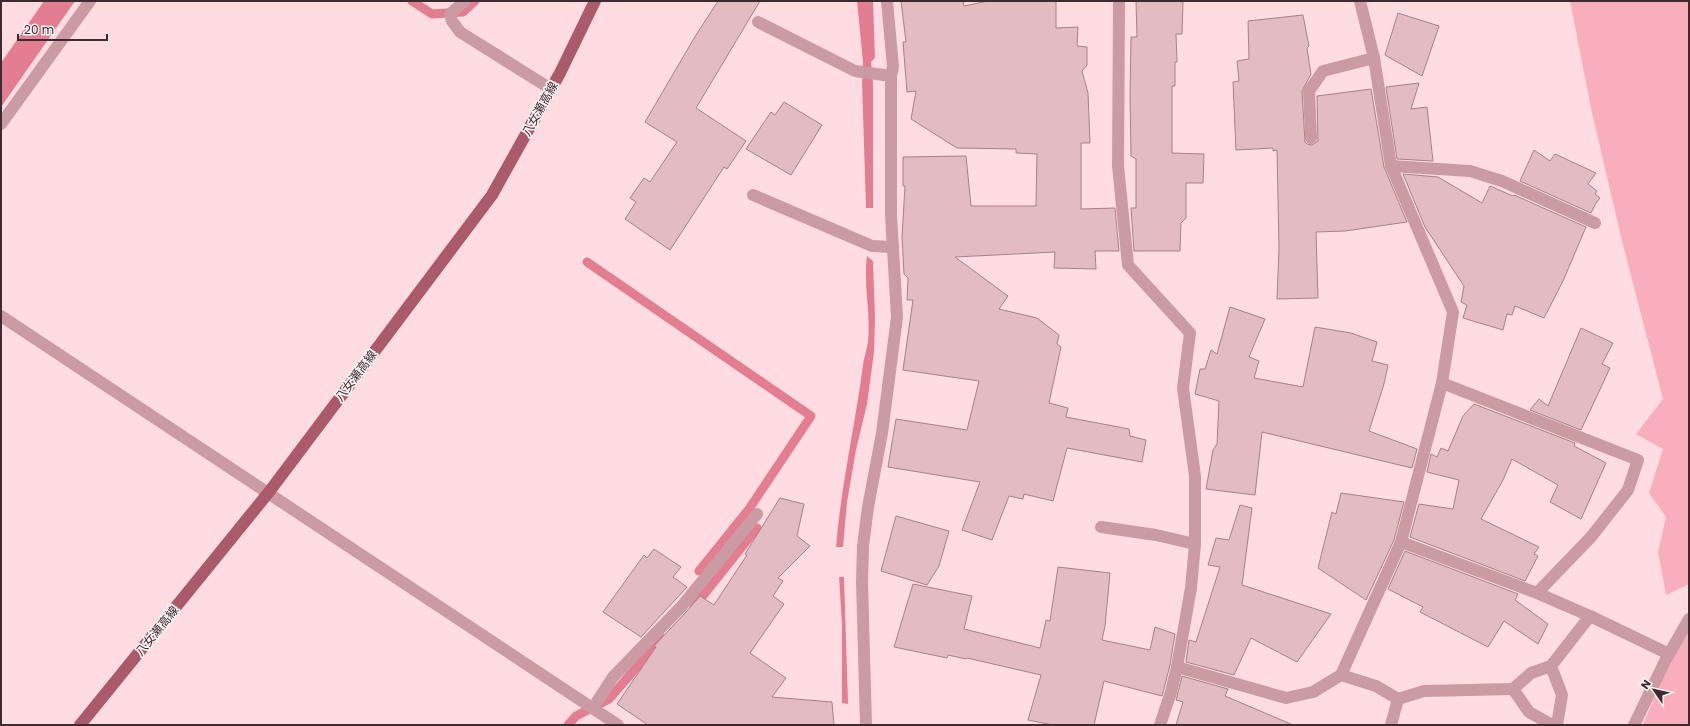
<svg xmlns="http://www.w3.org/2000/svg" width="1690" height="726" viewBox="0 0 1690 726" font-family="Poppins,'Noto Sans JP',sans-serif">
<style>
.green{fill:#f8aebc}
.water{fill:#e27d92}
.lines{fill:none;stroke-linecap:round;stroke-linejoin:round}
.stream{stroke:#e27d92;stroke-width:9}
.building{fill:#e3bbc2;stroke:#a78288}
.lane{stroke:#ca9ba3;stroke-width:12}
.street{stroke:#ca9ba3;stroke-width:12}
.primary{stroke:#ab5a6c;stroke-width:12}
.labels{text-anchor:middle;stroke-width:3.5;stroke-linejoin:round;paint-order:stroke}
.street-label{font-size:12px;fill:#3c2c2f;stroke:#f9f1f2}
</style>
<rect width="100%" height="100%" fill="#fedce1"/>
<g class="green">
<path d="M 1570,1 L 1689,1 L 1689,584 L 1666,595 L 1658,552 L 1666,517 L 1649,493 L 1663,449 L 1636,434 L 1663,399 L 1621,237 L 1591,108 Z"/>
<path d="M 1689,627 L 1689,725 L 1643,725 L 1660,683 Z"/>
</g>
<g class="water">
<path d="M 44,1 L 75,1 L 1,107 L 1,63 Z"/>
<path d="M 857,1 L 873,1 L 875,58 L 871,62 L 873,84 L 873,208 L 866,208 L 862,83 L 863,62 Z"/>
<path d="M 867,256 L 873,261 L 875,319 L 874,352 L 867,404 L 856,450 L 847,502 L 843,547 L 836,547 C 841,486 855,426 863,365 C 864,357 867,349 868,341 C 871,313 863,284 867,256 Z"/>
<path d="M 839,577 L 844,577 L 848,704 L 842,703 L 842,624 Z"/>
</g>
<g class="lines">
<g class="stream">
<path d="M 412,1 L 432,14 L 463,12 L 475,1"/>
<path d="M 587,262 L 811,416 L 749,509 L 699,571"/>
<path d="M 694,607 L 757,528"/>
<path d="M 568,725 L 576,716 L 609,699 L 662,638"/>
</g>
</g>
<g class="building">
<path d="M 718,1 L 760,1 L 696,108 L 746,141 L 727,169 L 724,167 L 670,250 L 625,219 L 636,202 L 630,198 L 644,178 L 650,182 L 677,142 L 645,122 L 696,35 Z"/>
<path d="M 901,1 L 963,1 L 964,6 L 988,1 L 1056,1 L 1056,28 L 1078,27 L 1077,46 L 1087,47 L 1087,65 L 1082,71 L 1088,93 L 1090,143 L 1081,143 L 1081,209 L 1115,208 L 1119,251 L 1095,251 L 1096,269 L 1054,268 L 1055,252 L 955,257 L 1008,296 L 999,309 L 1037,318 L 1059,335 L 1057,344 L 1061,347 L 1049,403 L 1068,408 L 1066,417 L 1129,429 L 1130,436 L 1146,440 L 1142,462 L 1067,448 L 1053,501 L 1024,494 L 1023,499 L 1009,496 L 992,540 L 962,530 L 980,482 L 888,467 L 896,419 L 967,430 L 979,381 L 903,370 L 913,300 L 907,300 L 908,278 L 904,274 L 902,237 L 905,186 L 903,186 L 903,157 L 966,156 L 971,206 L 1036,206 L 1037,154 L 1016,153 L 1016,149 L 957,148 L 911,119 L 916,91 L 907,92 L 903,42 L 906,42 Z"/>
<path d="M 1136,1 L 1183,1 L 1182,34 L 1176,34 L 1177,62 L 1175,62 L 1175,86 L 1172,86 L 1172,153 L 1204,154 L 1203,183 L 1186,183 L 1186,218 L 1181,223 L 1180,251 L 1134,251 L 1131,208 L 1136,208 L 1136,159 L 1131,156 L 1130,96 L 1131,37 L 1137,37 Z"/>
<path d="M 1398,13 L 1439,26 L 1422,76 L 1385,55 Z"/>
<path d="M 1303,15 L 1309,46 L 1307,48 L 1311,74 L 1302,91 L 1305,142 L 1307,144 L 1312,145 L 1318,141 L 1317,96 L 1371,89 L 1384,167 L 1407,222 L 1345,231 L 1316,232 L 1318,298 L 1277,299 L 1279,248 L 1277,150 L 1273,151 L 1273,148 L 1236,150 L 1233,82 L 1239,81 L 1237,61 L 1249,59 L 1248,21 Z"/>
<path d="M 1419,83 L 1411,109 L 1427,107 L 1433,161 L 1397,159 L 1386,87 Z"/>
<path d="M 784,102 L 822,125 L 791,175 L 746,149 L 771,112 L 775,115 Z"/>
<path d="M 1534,150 L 1550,161 L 1555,154 L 1596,173 L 1588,184 L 1597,191 L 1595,194 L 1600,198 L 1596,203 L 1591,213 L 1520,181 Z"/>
<path d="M 1403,174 L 1438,177 L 1482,203 L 1490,186 L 1513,196 L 1514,195 L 1586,227 L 1563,281 L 1544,318 L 1515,306 L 1512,315 L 1507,314 L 1503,330 L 1463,318 L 1467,305 L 1461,302 L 1464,286 L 1425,227 Z"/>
<path d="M 1230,307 L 1265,319 L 1249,357 L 1259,361 L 1254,378 L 1303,387 L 1315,327 L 1351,333 L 1377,342 L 1372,361 L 1388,365 L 1384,384 L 1369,431 L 1417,449 L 1412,468 L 1262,432 L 1255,495 L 1206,489 L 1213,450 L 1217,444 L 1219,401 L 1195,394 L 1200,369 L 1205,369 L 1211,350 L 1217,354 Z"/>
<path d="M 1581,328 L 1613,343 L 1602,364 L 1610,368 L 1581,430 L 1530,410 L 1539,399 L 1548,406 Z"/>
<path d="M 1474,404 L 1575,443 L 1574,446 L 1606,463 L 1581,519 L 1550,502 L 1558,485 L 1512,459 L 1503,480 L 1481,519 L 1539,547 L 1534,554 L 1538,556 L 1525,581 L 1410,537 L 1419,504 L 1453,509 L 1459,480 L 1427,472 L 1431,454 L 1437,457 L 1441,448 L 1448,451 L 1463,416 Z"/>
<path d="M 1341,493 L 1404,502 L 1394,540 L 1366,600 L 1318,568 L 1332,512 L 1336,514 Z"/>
<path d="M 780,498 L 804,504 L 797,536 L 810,546 L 778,578 L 783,581 L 773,596 L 784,604 L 750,653 L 786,678 L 772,697 L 832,702 L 834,725 L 648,725 L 617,704 L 656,647 L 654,646 L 687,611 L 700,596 L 714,605 L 747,555 L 745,554 Z"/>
<path d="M 1240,505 L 1252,508 L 1242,585 L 1331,614 L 1297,662 L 1251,638 L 1234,675 L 1186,662 L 1189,640 L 1196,642 L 1220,567 L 1208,565 L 1216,538 L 1229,540 Z"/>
<path d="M 896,516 L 949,531 L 939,566 L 927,585 L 881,571 Z"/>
<path d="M 654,549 L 681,567 L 673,577 L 687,587 L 641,637 L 603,612 L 644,555 L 647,558 Z"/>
<path d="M 1405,551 L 1518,594 L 1515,600 L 1548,624 L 1538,644 L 1504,621 L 1488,647 L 1420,612 L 1423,607 L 1388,589 Z"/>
<path d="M 1058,567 L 1110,573 L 1105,626 L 1102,640 L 1150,650 L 1155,627 L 1175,634 L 1170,665 L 1162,696 L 1104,681 L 1094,725 L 1053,725 L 1028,720 L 1041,675 L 967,658 L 966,659 L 948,655 L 947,658 L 894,647 L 913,584 L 972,596 L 964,629 L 1040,648 L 1046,620 L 1050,621 Z"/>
<path d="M 1182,676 L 1228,689 L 1225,696 L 1293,725 L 1176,725 L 1183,702 L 1176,700 Z"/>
</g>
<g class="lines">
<g class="lane">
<path d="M 1551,666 L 1562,695 L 1557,725"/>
<path d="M 1513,689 L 1529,712 L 1552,725"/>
<path d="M 1398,699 L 1424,691 L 1513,689 L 1531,673 L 1551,666 L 1590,616"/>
<path d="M 593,708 L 613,677 L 682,606 L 757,514"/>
</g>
<g class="street">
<path d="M 465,1 L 450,14 L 452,21 L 460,32 L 551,89"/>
<path d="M 1119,1 L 1118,166 L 1128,265 L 1190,333 L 1183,388 L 1195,476 L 1195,544 L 1191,588 L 1177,667"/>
<path d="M 758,22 L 855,71 L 891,76"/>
<path d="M 1,124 L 90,1"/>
<path d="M 1311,138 L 1309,91 L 1323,71 L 1374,58"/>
<path d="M 1391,166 L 1470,171 L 1502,181 L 1595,223"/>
<path d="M 753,195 L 872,246 L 893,247"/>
<path d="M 1,316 L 618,725"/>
<path d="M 1442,383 L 1638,460 L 1628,490 L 1591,537 L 1537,593"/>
<path d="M 1101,527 L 1156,535 L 1195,544"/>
<path d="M 1401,542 L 1537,593 L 1590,616 L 1669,654"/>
<path d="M 1341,675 L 1376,686 L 1398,699 L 1391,725"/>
<path d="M 866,725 L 862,582 L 863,546 L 868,507 L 882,433 L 897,317 L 891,215 L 891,76 L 893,67 L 887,1"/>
<path d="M 1160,725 L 1171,692 L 1177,667 L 1286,698 L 1313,692 L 1341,675 L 1401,542 L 1442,383 L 1453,312 L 1391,166 L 1374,58 L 1360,1"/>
<path d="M 1634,725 L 1665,661 L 1689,619"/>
</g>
<path class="primary" d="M 80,725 L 269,492 L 492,195 L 560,73 L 595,1"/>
</g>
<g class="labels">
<g class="street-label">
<text transform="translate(540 109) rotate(-61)" y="4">八女瀬高線</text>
<text transform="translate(356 376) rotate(-53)" y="4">八女瀬高線</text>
<text transform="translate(157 631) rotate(-51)" y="4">八女瀬高線</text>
</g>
</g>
<rect width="1690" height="726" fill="none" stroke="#3c2c2f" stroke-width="4"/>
<g transform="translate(1654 690) rotate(304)" stroke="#f9f1f2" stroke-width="3" paint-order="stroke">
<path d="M0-3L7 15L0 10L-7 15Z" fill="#3c2c2f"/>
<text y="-6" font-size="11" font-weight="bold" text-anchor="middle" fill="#3c2c2f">N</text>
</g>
<path d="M18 34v6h89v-6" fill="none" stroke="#3c2c2f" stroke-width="2"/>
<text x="24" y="34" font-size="12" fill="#3c2c2f" stroke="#f9f1f2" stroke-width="3" paint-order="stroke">20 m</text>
</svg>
